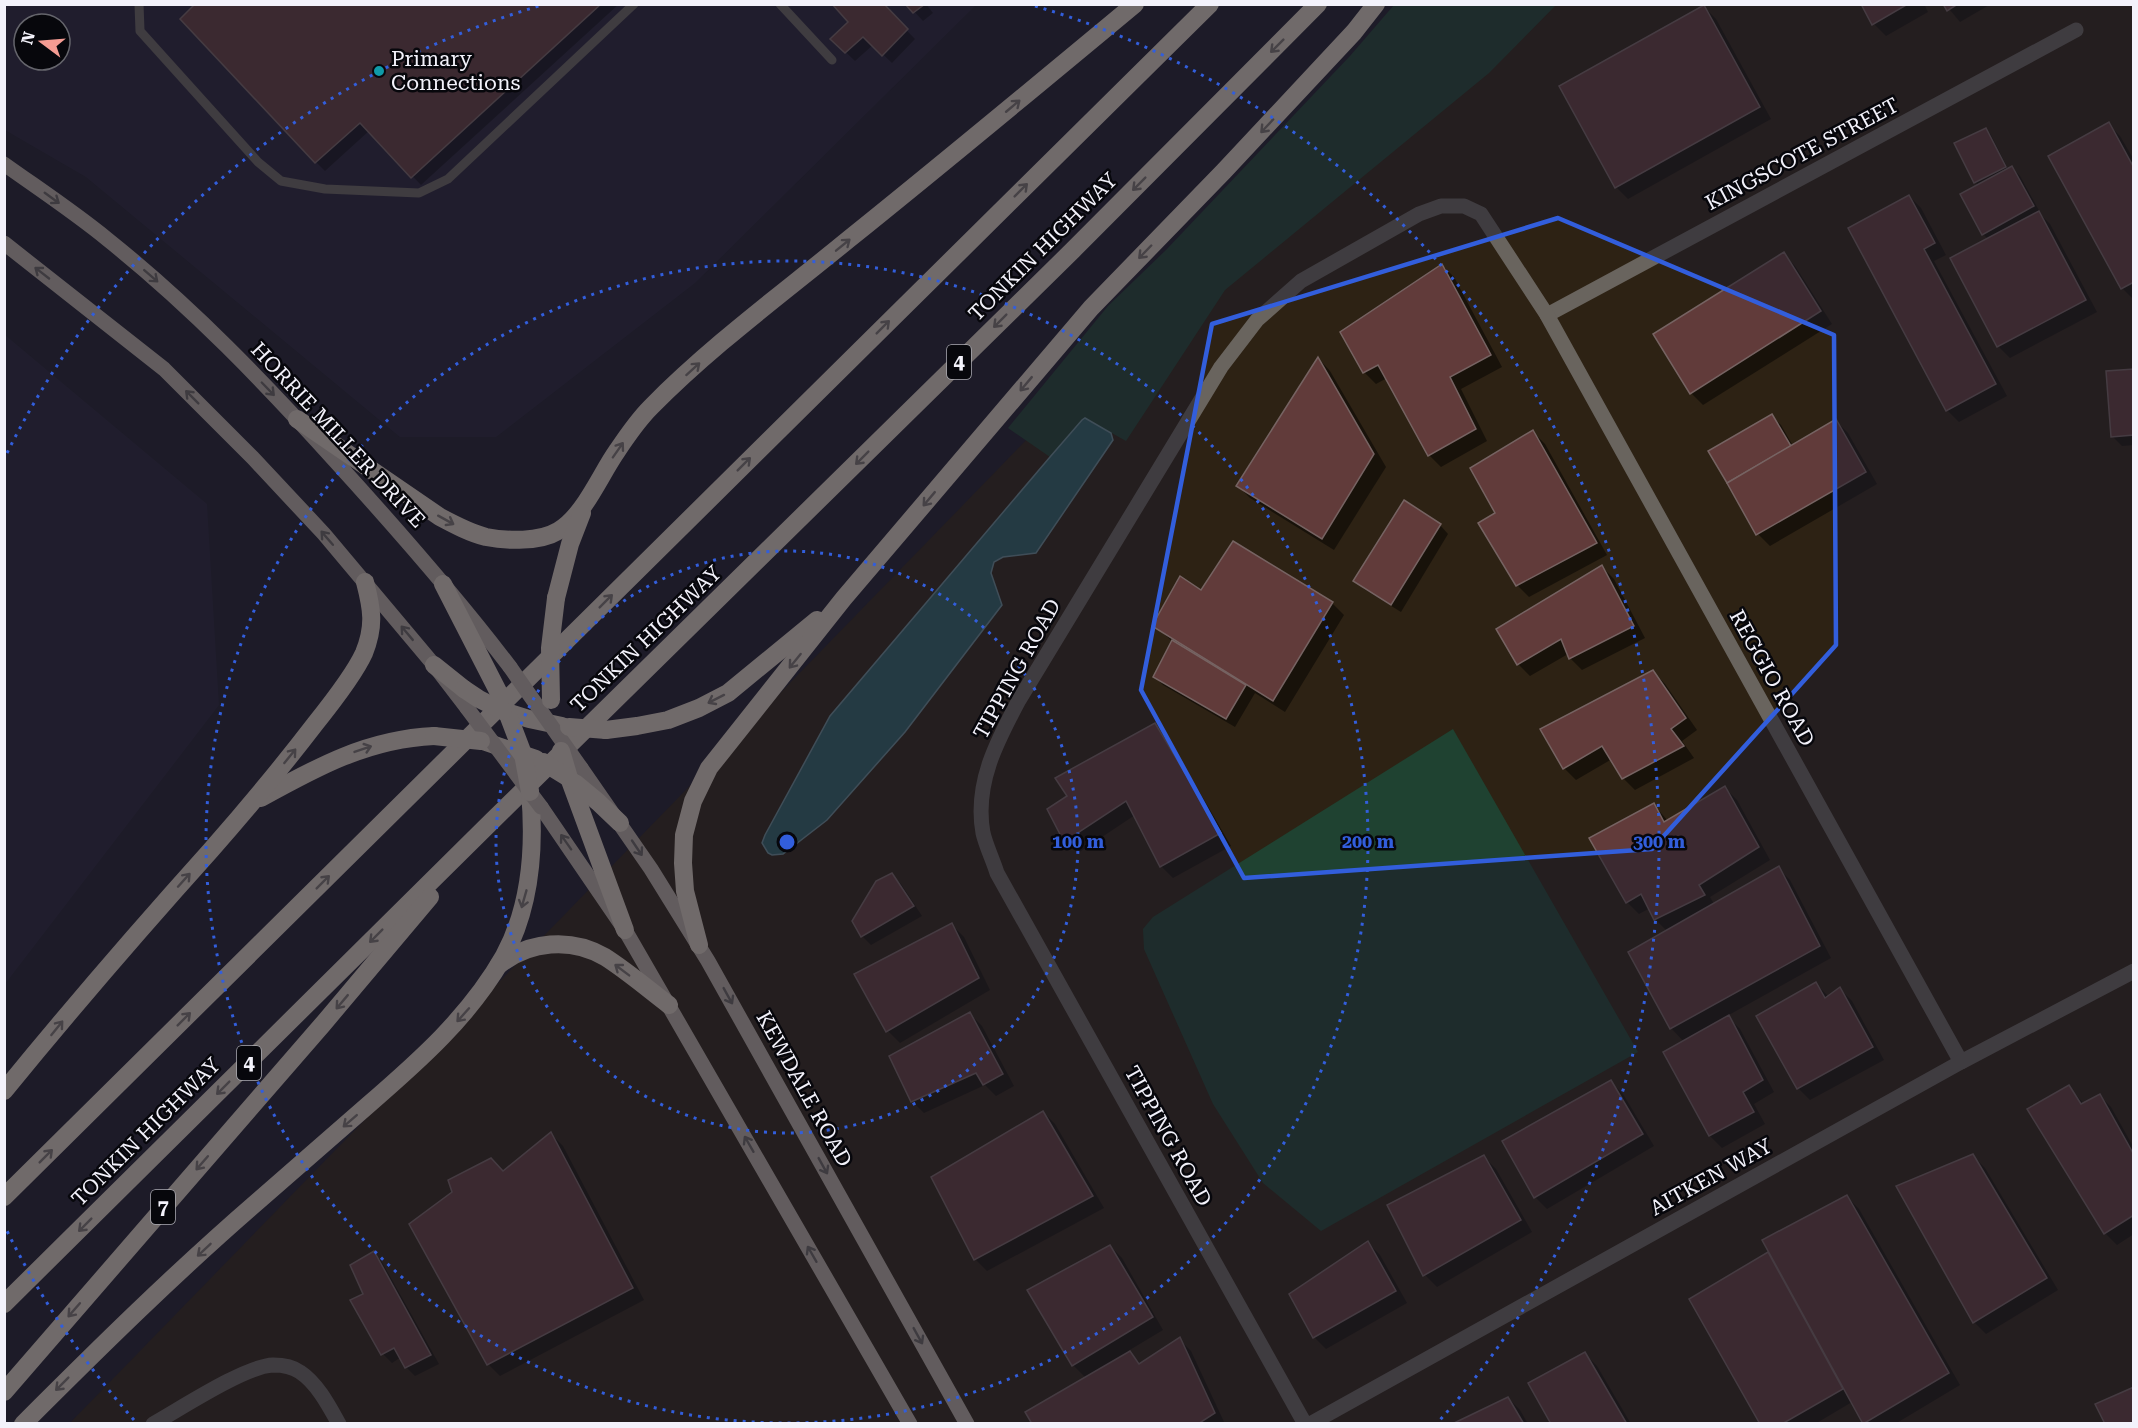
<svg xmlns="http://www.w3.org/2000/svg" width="2138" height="1428" viewBox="0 0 2138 1428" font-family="'Roboto Serif',serif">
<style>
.built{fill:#252134;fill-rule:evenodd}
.industrial{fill:#2d2214}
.green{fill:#1f4231}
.water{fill:#2e5f65;stroke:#698b92;stroke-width:1.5}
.shadow{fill:#0007}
.building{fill:#613b3a;stroke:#766362;stroke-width:1.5}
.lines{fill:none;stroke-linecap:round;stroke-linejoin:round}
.lane{stroke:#69645e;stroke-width:9}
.street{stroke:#69645e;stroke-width:15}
.primary{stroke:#b6aca0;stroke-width:15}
.highway{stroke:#d5c9ba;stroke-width:18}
.primary-bridge{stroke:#b6aca0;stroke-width:15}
.highway-bridge{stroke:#d5c9ba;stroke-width:18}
.oneway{stroke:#78726c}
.oneway2{stroke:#67625d}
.marked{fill:none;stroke:#325edc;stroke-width:4.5;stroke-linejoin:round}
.ring{fill:none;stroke:#325edc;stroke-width:3;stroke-dasharray:3 6}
.culture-dot{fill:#0f9aa8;stroke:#07070c;stroke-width:2}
.labels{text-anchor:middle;stroke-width:5;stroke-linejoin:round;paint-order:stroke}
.shield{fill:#07070c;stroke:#acacb3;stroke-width:1.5}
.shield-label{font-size:20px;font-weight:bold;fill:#f3f2fb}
.poi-label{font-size:21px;fill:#f3f2fb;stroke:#07070c;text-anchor:start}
.street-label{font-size:21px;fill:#f3f2fb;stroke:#07070c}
.centre{fill:#325edc;stroke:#07070c;stroke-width:3}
.ring-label{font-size:18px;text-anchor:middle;font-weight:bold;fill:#325edc;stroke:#07070c;stroke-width:5;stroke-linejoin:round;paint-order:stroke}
</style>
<rect width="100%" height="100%" fill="#1d1b28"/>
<g class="built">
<path d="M 5,5 L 976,5 L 695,283 L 496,437 L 400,437 L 86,177 L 5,130 ZM 24,24 L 60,24 L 60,60 L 24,60 Z"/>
<path d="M 5,335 L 207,504 L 219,705 L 5,984 Z"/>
</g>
<path class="industrial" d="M 1473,5 L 2133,5 L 2133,1423 L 69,1424 L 1288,171 Z"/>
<g class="green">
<path d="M 1394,5 L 1556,5 L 1489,73 L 1225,290 L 1126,441 L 1085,418 L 1050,457 L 1008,428 L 1108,306 L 1166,250 L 1350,56 Z"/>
<path d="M 1453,729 L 1638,1052 L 1321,1231 L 1263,1183 L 1213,1104 L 1144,949 L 1143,929 L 1153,917 Z"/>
</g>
<path class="water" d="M 1085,418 L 1111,433 L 1113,440 L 1036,553 L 1003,557 L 994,562 L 991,573 L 1002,605 L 905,732 L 827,820 L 783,854 L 772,855 L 768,853 L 762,843 L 765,835 L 830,716 L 1050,457 L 1082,420 Z"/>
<g class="shadow">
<path d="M 198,4 L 619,4 L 421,185 L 369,131 L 325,171 L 316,162 Z"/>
<path d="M 907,4 L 926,4 L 933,13 L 923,21 Z"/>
<path d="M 1863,4 L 1924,4 L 1928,12 L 1886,36 L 1874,24 Z"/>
<path d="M 1945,4 L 1991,4 L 1960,22 Z"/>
<path d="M 883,6 L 915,39 L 892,63 L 873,45 L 855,61 L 832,39 L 850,22 Z"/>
<path d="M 1704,7 L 1716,19 L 1771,119 L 1628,199 L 1616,187 Z"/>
<path d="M 2108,124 L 2120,136 L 2134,160 L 2134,300 L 2122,288 Z"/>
<path d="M 1986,129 L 1991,135 L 2008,169 L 2011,167 L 2020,176 L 2042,216 L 2050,224 L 2097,312 L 2010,358 L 1998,346 L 1952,259 L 1988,239 L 1983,234 L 1979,186 L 1975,182 Z"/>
<path d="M 1909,196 L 1921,208 L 1946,255 L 1934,261 L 2007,396 L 1959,422 L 1947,410 Z"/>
<path d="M 1783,254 L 1795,266 L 1832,324 L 1703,405 L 1691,393 Z"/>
<path d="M 1442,265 L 1454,277 L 1502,367 L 1461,389 L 1487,441 L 1441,467 L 1429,455 L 1387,378 L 1376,384 L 1364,372 Z"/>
<path d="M 1319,359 L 1330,371 L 1386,467 L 1334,550 L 1250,498 L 1238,486 Z"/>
<path d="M 2134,371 L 2134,445 L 2122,446 L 2113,437 Z"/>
<path d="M 1772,416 L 1781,425 L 1793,446 L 1836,421 L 1848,433 L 1877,484 L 1770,546 L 1758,534 L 1711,452 Z"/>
<path d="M 1533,432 L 1545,444 L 1607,555 L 1529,597 L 1517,585 L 1497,514 Z"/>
<path d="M 1440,525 L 1448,534 L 1401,612 L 1364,589 L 1355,580 Z"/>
<path d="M 1602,567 L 1614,579 L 1645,638 L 1582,670 L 1570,658 L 1568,654 L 1530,676 L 1518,664 Z"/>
<path d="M 1332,603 L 1344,615 L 1285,712 L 1255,693 L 1235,727 L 1163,685 L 1154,676 L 1173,642 L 1154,625 Z"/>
<path d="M 1653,671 L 1665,684 L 1697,730 L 1682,741 L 1694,758 L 1635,790 L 1623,778 L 1612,759 L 1576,780 L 1564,768 Z"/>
<path d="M 1155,724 L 1167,736 L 1231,846 L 1173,878 L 1161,866 L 1135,815 L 1078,853 L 1066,841 L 1049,809 L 1069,797 Z"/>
<path d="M 1725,788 L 1737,800 L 1770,860 L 1710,897 L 1714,904 L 1778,868 L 1790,880 L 1831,958 L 1727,1016 L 1740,1029 L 1774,1092 L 1754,1104 L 1765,1124 L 1722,1148 L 1710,1136 L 1665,1053 L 1684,1042 L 1671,1028 L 1667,931 L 1655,919 L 1650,908 L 1639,914 L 1627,902 L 1654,805 L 1668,821 Z"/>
<path d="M 892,875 L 901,884 L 922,916 L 871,945 L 862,936 Z"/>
<path d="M 952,925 L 964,937 L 990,990 L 900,1043 L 888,1031 Z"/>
<path d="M 1816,984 L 1829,997 L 1840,989 L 1852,1001 L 1884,1060 L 1810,1100 L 1798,1088 L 1758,1016 Z"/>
<path d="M 970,1014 L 982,1026 L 1014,1086 L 996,1096 L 985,1085 L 924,1113 L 912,1101 Z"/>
<path d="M 1611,1082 L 1623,1094 L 1654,1146 L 1547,1209 L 1535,1197 L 1504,1142 Z"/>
<path d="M 2069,1087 L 2084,1104 L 2099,1095 L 2111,1107 L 2134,1148 L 2134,1234 L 2117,1245 L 2105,1233 Z"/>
<path d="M 1043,1112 L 1055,1124 L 1104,1208 L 987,1271 L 975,1259 Z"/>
<path d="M 551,1134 L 563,1146 L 644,1300 L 500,1376 L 488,1364 L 503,1173 Z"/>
<path d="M 1973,1156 L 1985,1168 L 2058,1290 L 1986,1334 L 1974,1322 Z"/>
<path d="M 1484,1157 L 1496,1169 L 1532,1232 L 1437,1287 L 1425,1275 Z"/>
<path d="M 1847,1197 L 1859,1209 L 1960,1385 L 1895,1424 L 1864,1424 L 1852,1402 L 1815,1424 L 1761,1424 L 1691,1300 L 1770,1253 Z"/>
<path d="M 1368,1243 L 1380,1255 L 1407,1303 L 1326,1349 L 1314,1337 Z"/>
<path d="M 1110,1246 L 1122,1258 L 1163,1330 L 1128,1351 L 1141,1364 L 1179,1339 L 1191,1351 L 1225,1424 L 1034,1424 L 1086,1378 L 1073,1365 Z"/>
<path d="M 374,1253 L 382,1262 L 439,1364 L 415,1376 L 406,1367 L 401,1357 L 392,1363 L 383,1354 L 352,1300 L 365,1295 Z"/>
<path d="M 1585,1354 L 1597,1366 L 1631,1424 L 1552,1424 Z"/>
<path d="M 1508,1398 L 1520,1410 L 1528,1424 L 1455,1424 Z"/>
</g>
<g class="building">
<path d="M 195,4 L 601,4 L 411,178 L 360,123 L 315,163 L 180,19 Z"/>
<path d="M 832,4 L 884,4 L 908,29 L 882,56 L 863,37 L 845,53 L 830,39 L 848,22 Z"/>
<path d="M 905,4 L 925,4 L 913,13 Z"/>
<path d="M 1861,4 L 1908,4 L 1872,25 Z"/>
<path d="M 1943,4 L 1958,4 L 1947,11 Z"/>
<path d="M 1704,5 L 1760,107 L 1615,188 L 1559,86 Z"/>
<path d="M 2109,122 L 2134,168 L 2134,282 L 2121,289 L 2048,156 Z"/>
<path d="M 1986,128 L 2006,167 L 1974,183 L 1954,143 Z"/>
<path d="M 2012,166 L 2034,206 L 1982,235 L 1960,194 Z"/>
<path d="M 1909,195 L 1935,243 L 1924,249 L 1996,384 L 1946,411 L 1848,228 Z"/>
<path d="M 2039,211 L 2086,300 L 1997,347 L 1950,258 Z"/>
<path d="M 1784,252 L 1821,311 L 1690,394 L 1653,334 Z"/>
<path d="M 1442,264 L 1491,355 L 1450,377 L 1476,429 L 1428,456 L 1378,365 L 1363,373 L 1340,332 Z"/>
<path d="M 1318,357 L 1374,454 L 1322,539 L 1236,486 Z"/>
<path d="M 2134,369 L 2134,435 L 2111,437 L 2106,371 Z"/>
<path d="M 1772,414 L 1791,446 L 1727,483 L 1708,451 Z"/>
<path d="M 1836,419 L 1866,472 L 1756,535 L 1727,483 Z"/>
<path d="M 1533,430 L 1597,543 L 1516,586 L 1478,523 L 1495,513 L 1470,468 Z"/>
<path d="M 1404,500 L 1441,524 L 1391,605 L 1353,581 Z"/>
<path d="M 1233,541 L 1333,602 L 1273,701 L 1152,626 L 1180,576 L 1201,590 Z"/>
<path d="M 1602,565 L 1634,626 L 1569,659 L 1561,639 L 1517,665 L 1496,629 Z"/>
<path d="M 1172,640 L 1246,685 L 1226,719 L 1153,677 Z"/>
<path d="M 1653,670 L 1686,718 L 1671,729 L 1684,746 L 1622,779 L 1602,746 L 1563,769 L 1540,729 Z"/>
<path d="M 1155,723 L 1221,833 L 1160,867 L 1126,801 L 1064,842 L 1047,809 L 1067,796 L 1055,778 Z"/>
<path d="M 1725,786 L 1759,847 L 1699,885 L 1705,895 L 1654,920 L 1641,894 L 1626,903 L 1589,838 L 1654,803 L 1664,822 Z"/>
<path d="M 1779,866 L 1820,946 L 1670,1029 L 1628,952 Z"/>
<path d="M 892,873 L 914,906 L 861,937 L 852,921 L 876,881 Z"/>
<path d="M 952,923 L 979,978 L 886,1032 L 854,974 Z"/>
<path d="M 1816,982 L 1825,998 L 1840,987 L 1873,1047 L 1797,1089 L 1756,1016 Z"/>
<path d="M 970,1012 L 1003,1074 L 983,1085 L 976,1073 L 911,1102 L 889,1056 Z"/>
<path d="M 1729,1015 L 1763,1080 L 1743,1092 L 1754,1112 L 1709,1136 L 1663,1052 Z"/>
<path d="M 1611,1080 L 1643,1134 L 1534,1198 L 1502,1141 Z"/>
<path d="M 2069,1085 L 2081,1104 L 2100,1094 L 2134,1155 L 2134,1215 L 2104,1234 L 2027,1109 Z"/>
<path d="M 1043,1111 L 1093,1196 L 974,1260 L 931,1177 Z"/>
<path d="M 551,1132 L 633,1288 L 487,1365 L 409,1224 L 452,1192 L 448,1180 L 491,1158 L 503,1171 Z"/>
<path d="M 1973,1154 L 2047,1278 L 1973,1323 L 1896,1186 Z"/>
<path d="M 1484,1155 L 1521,1220 L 1423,1276 L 1387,1205 Z"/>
<path d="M 1847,1195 L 1949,1373 L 1863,1424 L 1762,1240 Z"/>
<path d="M 1368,1241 L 1396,1291 L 1313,1338 L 1289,1294 Z"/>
<path d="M 1110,1245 L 1153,1317 L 1072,1366 L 1027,1290 Z"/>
<path d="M 374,1251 L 431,1355 L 405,1368 L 394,1348 L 381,1355 L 350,1300 L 363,1294 L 350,1265 Z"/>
<path d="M 1768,1252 L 1843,1389 L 1782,1424 L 1760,1424 L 1689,1299 Z"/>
<path d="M 1180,1337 L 1215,1413 L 1198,1424 L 1032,1424 L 1025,1412 L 1130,1351 L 1139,1364 Z"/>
<path d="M 1585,1352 L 1627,1424 L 1551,1424 L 1528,1383 Z"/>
<path d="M 2134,1387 L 2134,1424 L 2105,1424 L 2095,1404 Z"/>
<path d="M 1508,1397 L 1524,1424 L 1452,1424 Z"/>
</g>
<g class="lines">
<g class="lane">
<path d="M 139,4 L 140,31 L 258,162 L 281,181 L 325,189 L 419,193 L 448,179 L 634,4"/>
<path d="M 780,4 L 832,60"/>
</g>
<g class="street">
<path d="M 1547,315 L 2076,30"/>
<path d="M 153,1424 C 180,1409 245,1366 273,1365 C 282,1365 293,1367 300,1372 C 317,1383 329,1406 339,1424"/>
<path d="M 1305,1424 L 997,873 C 993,860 986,846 983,833 C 974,784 997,741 1019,700 L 1221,367 L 1257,320 L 1301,281 L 1419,214 L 1441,206 L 1464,206 L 1481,214 L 1547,315 L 1961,1062"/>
<path d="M 1310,1424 L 1961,1062 L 2134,971"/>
</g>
<g class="primary">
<path d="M 4,164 C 39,189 74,212 107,239 C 191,306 266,384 337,463 C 397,529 456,596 510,667"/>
<path d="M 4,243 L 164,369 L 253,458 L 324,534 L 434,665 L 467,708"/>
<path d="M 581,768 L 651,869 L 708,961 L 967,1424"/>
<path d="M 541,807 L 625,930 L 910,1424"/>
</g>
<g class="highway">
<path d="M 297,419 L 440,517 C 455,525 470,533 486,537 C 507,541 540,542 558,531 C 584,516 600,475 617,451 C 627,436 638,420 651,407 C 711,346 782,294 849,239 C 945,162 1040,83 1135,4"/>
<path d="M 443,584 L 502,699"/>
<path d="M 556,598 L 570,544 L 582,513"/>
<path d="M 434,665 L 464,689"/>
<path d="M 503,711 L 529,719 L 562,726"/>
<path d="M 507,712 L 523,754"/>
<path d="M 606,730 L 637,726 L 668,720 L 699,708 L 728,693 L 817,620"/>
<path d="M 483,741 L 536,759"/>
<path d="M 569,778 L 625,930"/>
<path d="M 569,778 L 598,802 L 620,823"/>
<path d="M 261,798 C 317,767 368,739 434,736"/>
<path d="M 699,945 L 685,891 L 683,863 L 684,835 L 693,801 L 709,768 L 844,598 L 1091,308 L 1224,171 L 1354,32 L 1376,4"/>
<path d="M 499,965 C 529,941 571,937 605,957 C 627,971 648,989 669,1005"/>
<path d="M 4,1091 C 71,1009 140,929 211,850 C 247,809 282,767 315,724 C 331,704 354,675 364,653 C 375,626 372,609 365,582"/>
<path d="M 4,1197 L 1210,4"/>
<path d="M 4,1304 L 492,821 L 1073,250 L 1318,4"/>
<path d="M 4,1392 L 323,1024 L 430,897"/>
<path d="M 23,1424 C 99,1348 176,1272 257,1202 C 294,1170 330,1138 367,1106 C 419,1061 470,1016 504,956 C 531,906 535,847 530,792"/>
</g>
<g class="primary-bridge">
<path d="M 510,667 L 581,768"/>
<path d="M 467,708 L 541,807"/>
</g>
<g class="highway-bridge">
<path d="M 464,689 L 479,699 L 503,711"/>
<path d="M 551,700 L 550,648 L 556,598"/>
<path d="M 569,727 L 606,730"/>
<path d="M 434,736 L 481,741"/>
<path d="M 561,751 L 569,778"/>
<path d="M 523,754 L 530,792"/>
<path d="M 543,762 L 569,778"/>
</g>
</g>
<defs><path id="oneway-shaft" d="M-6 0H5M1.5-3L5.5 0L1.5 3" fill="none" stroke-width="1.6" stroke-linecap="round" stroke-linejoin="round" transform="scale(1.5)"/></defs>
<g class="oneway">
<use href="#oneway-shaft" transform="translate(1277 46) rotate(135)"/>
<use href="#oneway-shaft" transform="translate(1013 106) rotate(-40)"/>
<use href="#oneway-shaft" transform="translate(1267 126) rotate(133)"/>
<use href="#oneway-shaft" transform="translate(1139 184) rotate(135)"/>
<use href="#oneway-shaft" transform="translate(1021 190) rotate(-45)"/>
<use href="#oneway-shaft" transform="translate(843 245) rotate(-39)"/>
<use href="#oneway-shaft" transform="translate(1145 252) rotate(134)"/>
<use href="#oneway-shaft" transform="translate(1000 321) rotate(135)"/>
<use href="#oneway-shaft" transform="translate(883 327) rotate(-45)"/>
<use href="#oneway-shaft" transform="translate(693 369) rotate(-42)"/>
<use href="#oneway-shaft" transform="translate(1026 384) rotate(130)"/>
<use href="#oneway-shaft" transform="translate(618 450) rotate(-55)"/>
<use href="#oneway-shaft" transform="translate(862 458) rotate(135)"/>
<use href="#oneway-shaft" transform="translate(744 464) rotate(-45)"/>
<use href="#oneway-shaft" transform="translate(929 499) rotate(130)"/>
<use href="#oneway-shaft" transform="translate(446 520) rotate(29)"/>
<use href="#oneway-shaft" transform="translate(606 601) rotate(-45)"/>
<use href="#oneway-shaft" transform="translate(795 661) rotate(129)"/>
<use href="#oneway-shaft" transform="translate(716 699) rotate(153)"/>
<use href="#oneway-shaft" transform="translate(363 749) rotate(-19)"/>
<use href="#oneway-shaft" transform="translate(290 756) rotate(-51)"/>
<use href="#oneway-shaft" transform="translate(184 880) rotate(-48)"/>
<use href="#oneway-shaft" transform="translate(323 882) rotate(-45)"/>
<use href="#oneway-shaft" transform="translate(524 899) rotate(106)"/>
<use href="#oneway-shaft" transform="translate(376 936) rotate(135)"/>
<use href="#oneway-shaft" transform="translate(622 970) rotate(-143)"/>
<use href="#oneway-shaft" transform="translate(342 1002) rotate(130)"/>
<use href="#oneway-shaft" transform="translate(463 1015) rotate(132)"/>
<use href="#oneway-shaft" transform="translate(184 1019) rotate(-45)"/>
<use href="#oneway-shaft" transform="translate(57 1028) rotate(-51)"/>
<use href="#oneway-shaft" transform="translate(223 1088) rotate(135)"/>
<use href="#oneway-shaft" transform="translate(350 1121) rotate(139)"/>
<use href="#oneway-shaft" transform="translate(46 1156) rotate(-45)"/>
<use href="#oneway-shaft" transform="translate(202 1163) rotate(131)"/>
<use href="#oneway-shaft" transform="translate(85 1225) rotate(135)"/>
<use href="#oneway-shaft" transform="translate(204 1250) rotate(137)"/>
<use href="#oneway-shaft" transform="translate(74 1310) rotate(131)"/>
<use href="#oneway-shaft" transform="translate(62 1384) rotate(135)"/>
</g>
<g class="oneway2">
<use href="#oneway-shaft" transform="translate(52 198) rotate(36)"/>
<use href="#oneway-shaft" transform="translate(42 273) rotate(-142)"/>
<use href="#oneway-shaft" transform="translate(151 276) rotate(41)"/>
<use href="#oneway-shaft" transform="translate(268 389) rotate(46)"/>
<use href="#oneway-shaft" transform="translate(192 397) rotate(-135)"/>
<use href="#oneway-shaft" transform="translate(327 538) rotate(-131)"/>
<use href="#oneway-shaft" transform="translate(407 633) rotate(-130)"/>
<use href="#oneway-shaft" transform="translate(566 842) rotate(-125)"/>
<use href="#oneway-shaft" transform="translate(637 848) rotate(56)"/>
<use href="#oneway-shaft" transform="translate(728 996) rotate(61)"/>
<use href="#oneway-shaft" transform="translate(749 1144) rotate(-120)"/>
<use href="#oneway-shaft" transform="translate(823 1166) rotate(61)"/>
<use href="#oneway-shaft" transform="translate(812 1254) rotate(-120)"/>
<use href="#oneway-shaft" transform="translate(918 1336) rotate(61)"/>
</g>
<path d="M0 0H2138V1428H0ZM 1558,218 L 1834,335 L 1836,645 L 1652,849 L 1244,878 L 1141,690 L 1212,324 Z" fill="#1d1b28" fill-opacity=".55" fill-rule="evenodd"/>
<path class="marked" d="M 1558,218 L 1834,335 L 1836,645 L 1652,849 L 1244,878 L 1141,690 L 1212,324 Z"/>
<g class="ring">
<circle cx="787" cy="842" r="291"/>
<circle cx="787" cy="842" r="581"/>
<path d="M134 1420A872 872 0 0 1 7 1231M7 453A872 872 0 0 1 539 6M1035 6A872 872 0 0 1 1440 1420"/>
</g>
<circle class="culture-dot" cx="379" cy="71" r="6"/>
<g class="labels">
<g class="shield">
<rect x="947" y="345" width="24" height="34" rx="4.5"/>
<rect x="237" y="1046" width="24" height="34" rx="4.5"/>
<rect x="151" y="1190" width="24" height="34" rx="4.5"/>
</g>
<g class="shield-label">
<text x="959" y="369">4</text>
<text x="249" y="1070">4</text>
<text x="163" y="1214">7</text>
</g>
<g class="poi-label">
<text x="391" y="66">Primary<tspan x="391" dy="24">Connections</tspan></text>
</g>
<g class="street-label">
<text transform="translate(1802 154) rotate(-28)" y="7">KINGSCOTE STREET</text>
<text transform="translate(1043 247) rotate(-45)" y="7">TONKIN HIGHWAY</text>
<text transform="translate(338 435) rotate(47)" y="7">HORRIE MILLER DRIVE</text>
<text transform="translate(646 639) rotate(-44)" y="7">TONKIN HIGHWAY</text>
<text transform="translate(1017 669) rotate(-61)" y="7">TIPPING ROAD</text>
<text transform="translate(1772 678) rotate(61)" y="7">REGGIO ROAD</text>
<text transform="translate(804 1089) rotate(61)" y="7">KEWDALE ROAD</text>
<text transform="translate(146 1132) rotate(-45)" y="7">TONKIN HIGHWAY</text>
<text transform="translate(1168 1136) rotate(61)" y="7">TIPPING ROAD</text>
<text transform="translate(1711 1177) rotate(-29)" y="7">AITKEN WAY</text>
</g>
</g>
<circle cx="787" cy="842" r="9" class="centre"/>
<g class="ring-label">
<text x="1078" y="848">100 m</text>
<text x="1368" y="848">200 m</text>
<text x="1659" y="848">300 m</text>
</g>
<rect width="2138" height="1428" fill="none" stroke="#f3f2fb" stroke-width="12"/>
<g transform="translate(42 42) rotate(286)"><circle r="28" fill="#07070c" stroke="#65656c" stroke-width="1.5"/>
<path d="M0-4.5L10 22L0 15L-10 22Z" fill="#f59c93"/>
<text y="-9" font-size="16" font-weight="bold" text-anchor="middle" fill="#f3f2fb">N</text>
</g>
</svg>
